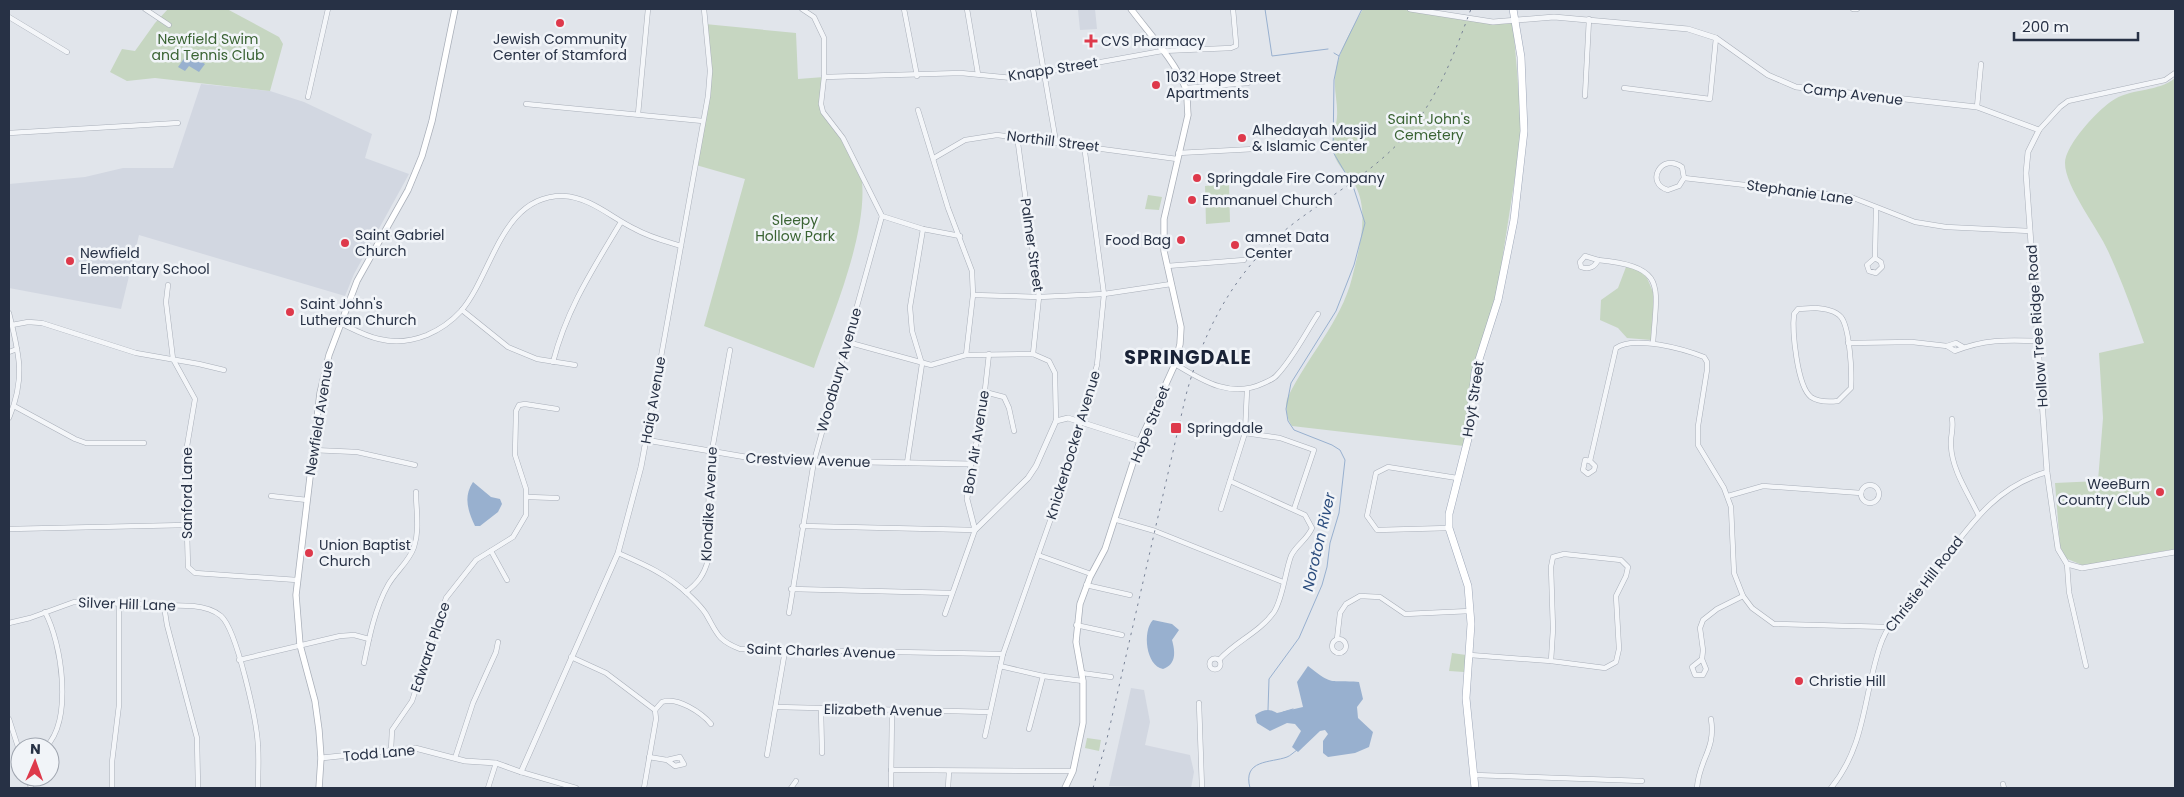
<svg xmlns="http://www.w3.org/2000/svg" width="2184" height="797" viewBox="0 0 2184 797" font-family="Poppins,sans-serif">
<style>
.built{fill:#d2d7e1}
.green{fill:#c6d6c1}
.water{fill:#98b0cf}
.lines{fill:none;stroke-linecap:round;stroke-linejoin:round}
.stream{stroke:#98b0cf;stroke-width:1}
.minor-casing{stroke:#a9afb9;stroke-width:5.5}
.tertiary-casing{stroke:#a9afb9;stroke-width:6}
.secondary-casing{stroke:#a9afb9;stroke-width:7}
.primary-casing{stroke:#9fa8b9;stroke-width:8}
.minor{stroke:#f4f6f9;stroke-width:4.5}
.tertiary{stroke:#f4f6f9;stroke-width:5}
.secondary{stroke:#fff;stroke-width:5.5}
.primary{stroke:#fff;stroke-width:7}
.rail{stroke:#798397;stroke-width:1;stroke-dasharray:2.5 5;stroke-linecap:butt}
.poi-dot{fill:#de394b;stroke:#f1f4f8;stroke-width:2}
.labels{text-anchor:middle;stroke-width:5;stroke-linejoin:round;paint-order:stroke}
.park-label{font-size:14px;fill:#3a6333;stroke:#f1f4f8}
.poi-label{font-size:14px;fill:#273145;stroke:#f1f4f8;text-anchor:start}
.street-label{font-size:14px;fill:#273145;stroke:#f1f4f8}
.water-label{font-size:15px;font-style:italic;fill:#2c4d7e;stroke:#f1f4f8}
.district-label{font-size:19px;font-weight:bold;letter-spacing:1px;fill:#192236;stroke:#f1f4f8}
</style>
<rect width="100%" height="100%" fill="#e1e5eb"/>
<g class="built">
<path d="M 1075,9 L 1095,9 L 1097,29 L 1080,30 L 1078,10 Z"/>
<path d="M 201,84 L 270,91 L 304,102 L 372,134 L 365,158 L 409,174 L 354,274 L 345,296 L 139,235 L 121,309 L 9,288 L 9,184 L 85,177 L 123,168 L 173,168 Z"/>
<path d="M 1131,688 L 1144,690 L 1150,722 L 1145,745 L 1190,755 L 1194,772 L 1191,788 L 1109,786 Z"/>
</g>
<g class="green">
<path d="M 168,9 L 227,9 L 279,37 L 283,44 L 270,91 L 155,78 L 127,81 L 110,72 L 122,49 L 135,51 L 155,23 Z"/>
<path d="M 1363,9 L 1399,9 L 1499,24 L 1513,23 L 1522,132 L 1497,293 L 1477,355 L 1464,446 L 1292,426 C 1287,420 1284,404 1288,397 C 1307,357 1341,322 1352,278 C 1359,250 1370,212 1355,185 C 1349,175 1337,166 1334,154 C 1330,141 1336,129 1337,117 C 1338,104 1334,91 1335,79 C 1336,55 1352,29 1363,9 Z"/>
<path d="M 705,24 L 796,33 L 798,79 L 824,77 L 823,112 C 836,127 855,150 860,169 C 873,223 832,316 814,368 L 704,326 L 745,179 L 696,165 L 710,82 Z"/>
<path d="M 2175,78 L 2175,549 L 2091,564 L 2082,565 L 2065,558 L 2060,546 L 2055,483 L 2098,481 L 2103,418 L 2099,353 L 2144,343 C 2133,312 2122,281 2108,251 C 2098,228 2065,187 2065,163 C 2065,145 2099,108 2115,99 C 2134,88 2158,92 2175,78 Z"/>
<path d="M 1229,184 L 1230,222 L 1206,224 L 1205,186 Z"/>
<path d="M 1148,195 L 1162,197 L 1159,210 L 1145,209 Z"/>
<path d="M 1626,267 L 1640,270 L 1647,278 L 1654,294 L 1651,340 L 1627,338 L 1618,328 L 1600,320 L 1601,300 L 1618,288 Z"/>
<path d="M 1452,653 L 1466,655 L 1464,672 L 1449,671 Z"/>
<path d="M 1087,738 L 1101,740 L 1099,751 L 1085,748 Z"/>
</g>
<g class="water">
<path d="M 188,53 L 205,64 L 199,72 L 189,66 L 185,71 L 178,67 Z"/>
<path d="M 473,482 L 491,497 L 500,499 L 502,504 L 498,512 L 480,526 L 475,526 C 468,511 463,497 473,482 Z"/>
<path d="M 1153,620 L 1172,624 L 1179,630 L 1172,640 C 1175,651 1177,664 1163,669 C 1146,666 1142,631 1153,620 Z"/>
<path d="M 1308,666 C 1334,687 1329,679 1359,682 L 1363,699 L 1357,707 L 1358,718 L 1373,732 L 1369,747 L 1355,753 L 1328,757 L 1323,753 L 1323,741 L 1328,734 L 1325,730 L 1320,731 L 1298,752 L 1292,747 L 1301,731 L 1295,724 L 1287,723 L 1270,731 L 1257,723 L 1255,715 C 1263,710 1269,708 1277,713 L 1303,707 L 1297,682 Z"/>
</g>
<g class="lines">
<g class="stream">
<path d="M 1265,9 L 1272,56 L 1328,49"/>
<path d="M 1334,53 L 1339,56"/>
<path d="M 1268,710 L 1269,679 L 1299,638 L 1322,585 L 1327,567 L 1330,543 L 1339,513 L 1345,460 L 1340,450 L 1332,445 L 1294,430 L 1288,421 L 1286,409 L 1291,383 L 1336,311 L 1354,265 L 1365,223 L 1353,186 L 1333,152 L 1334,80 L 1339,56 L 1362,9"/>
<path d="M 1283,712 L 1293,709"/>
<path d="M 1250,788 C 1242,759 1271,763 1287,757 C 1290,756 1294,752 1297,750"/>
</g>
<g class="minor-casing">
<g id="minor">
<path d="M 145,9 L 169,25"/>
<path d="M 802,9 L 814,17 L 824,38 L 824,77 L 821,104 L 823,112 L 843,138 L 882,216 L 923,229 L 960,236"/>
<path d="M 904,9 L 917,76"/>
<path d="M 967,9 L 978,74"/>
<path d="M 1033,9 L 1056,142"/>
<path d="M 1853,9 L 1857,9"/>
<path d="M 9,17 L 67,52"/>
<path d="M 824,77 L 961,73 L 1012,78 L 1162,51 L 1231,48 L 1236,46 L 1236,43 L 1233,9"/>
<path d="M 1185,88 L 1248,83"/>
<path d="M 1624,88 L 1710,99 L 1716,38"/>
<path d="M 1585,96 L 1589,19"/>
<path d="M 308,97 L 328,9"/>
<path d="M 526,104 L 703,121"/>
<path d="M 1977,107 L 1981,64"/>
<path d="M 918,110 L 948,208 L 972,271 L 973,295 L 966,355"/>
<path d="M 638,114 L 648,9"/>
<path d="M 2039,130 L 2060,107 L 2068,101 L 2165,80 L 2175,73"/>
<path d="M 9,133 L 178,123"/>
<path d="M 1017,136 L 1039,297 L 1033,354"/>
<path d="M 1178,153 L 1254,149"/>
<path d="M 934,158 L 965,140 L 997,135 L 1177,159"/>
<path d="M 1684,178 L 1682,167 C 1662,152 1644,183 1668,190 L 1679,186 L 1684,178 L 1851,197 L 1915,222 L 1946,227 L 2030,231"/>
<path d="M 1585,256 L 1598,260 C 1595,267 1589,270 1581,267 L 1580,262 Z"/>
<path d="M 1875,258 L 1867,265 L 1869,271 L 1876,273 L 1882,267 L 1881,262 L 1875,258 L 1876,208"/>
<path d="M 1598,260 C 1667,267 1657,284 1653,343"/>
<path d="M 1167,266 L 1244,260"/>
<path d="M 168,285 L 166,302 L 173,359 L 195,399 L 185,458 L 188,567 L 195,573 L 297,580"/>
<path d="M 973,295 L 1039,297 L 1104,294 L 1171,284"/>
<path d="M 1815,308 C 1824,309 1835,310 1841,317 C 1850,328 1852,374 1851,388 L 1838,401 C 1829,402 1818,402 1811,397 C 1797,386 1792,331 1794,314 L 1798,309 Z"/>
<path d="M 462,310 L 508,347 L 537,359 L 575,365"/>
<path d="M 9,313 C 19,354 26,377 9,418"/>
<path d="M 340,323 C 353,329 365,336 379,339 C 395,343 412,341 427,335 C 441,329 451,322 461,311 C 493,274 501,195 563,196 C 590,197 612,218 635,229 C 649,237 665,241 681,246"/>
<path d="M 12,325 L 28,322 L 42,323 L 136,353 L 199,364 L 224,370"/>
<path d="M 847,342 L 931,365 L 966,355 L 1033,354 L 1049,361 L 1055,373 L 1056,421"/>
<path d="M 1848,343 L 1912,342 L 1947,346 L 1955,351 C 1985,339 2006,340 2038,341"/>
<path d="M 1947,346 L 1956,343 L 1963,347"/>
<path d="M 9,352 L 17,349"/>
<path d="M 553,362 C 567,308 593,269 621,222"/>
<path d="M 1175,364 C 1203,381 1231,399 1264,383 C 1268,381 1274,379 1277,375 C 1293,358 1305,334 1318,314"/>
<path d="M 985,392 L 1004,397 L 1009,408 L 1014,431"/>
<path d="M 14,406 L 75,439 L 86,443 L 144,443"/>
<path d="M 1952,419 C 1954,429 1950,436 1951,446 C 1952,470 1968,493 1978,514"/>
<path d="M 1245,433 L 1280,438 L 1314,450 L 1294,509"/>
<path d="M 646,440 L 708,96 L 710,71 L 704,9"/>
<path d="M 313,450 L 357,452 L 415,465"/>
<path d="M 1590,461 L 1585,460 L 1583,470 L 1588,474 L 1594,470 L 1595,466 L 1590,461 L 1616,348 C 1634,335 1684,349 1704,357 L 1707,362 L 1707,370 L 1698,426 L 1698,445 L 1724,488 L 1731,507 L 1734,573 L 1743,596 L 1752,608 L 1774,624 L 1888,627"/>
<path d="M 907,463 L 922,364 L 912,331 L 910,307 L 923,229"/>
<path d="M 971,464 L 981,425 L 989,354"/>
<circle cx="1870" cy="494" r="9"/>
<path d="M 271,496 L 307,500"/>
<path d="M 1728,496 L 1763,486 L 1861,493"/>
<path d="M 528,497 L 557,498"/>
<path d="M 1221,509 L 1245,433 L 1247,390"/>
<path d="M 1117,520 L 1155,531 L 1283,582"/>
<path d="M 802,526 L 975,530 L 945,614"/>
<path d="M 1449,528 L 1377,530 L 1367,516 L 1376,473 L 1388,467 L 1457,478"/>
<path d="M 9,529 L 186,525"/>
<path d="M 491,551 L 507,580"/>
<path d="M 618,553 C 643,564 667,574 688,594 C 694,600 701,606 706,614 C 717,633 717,640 740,649 L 1003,654"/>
<path d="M 1564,554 L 1621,560 L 1628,567 L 1626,576 L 1616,596 L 1619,649 L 1616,662 L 1605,668 L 1551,661 L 1553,629 L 1551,567 L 1553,557 Z"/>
<path d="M 1038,555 L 1091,574"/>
<path d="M 2067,564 L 2069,592 L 2086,666"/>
<path d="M 1086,585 L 1130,595"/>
<path d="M 791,589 L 952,593"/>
<path d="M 686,592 C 698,583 704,575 708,560 L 709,467 L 730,350"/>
<path d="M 164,606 L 167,625 L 197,738 L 198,788"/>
<path d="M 45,612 C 62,644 73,719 46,747"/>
<path d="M 789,613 L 814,461 L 882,216"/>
<path d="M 9,623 L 30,618 L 74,602 L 193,606 C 203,607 213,609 221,616 C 237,630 257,722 258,746 C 259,760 258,774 258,788"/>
<path d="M 1076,625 L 1122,635"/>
<circle cx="1339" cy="646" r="7"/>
<path d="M 1337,639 L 1340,613 L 1346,604 L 1360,596 L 1380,597 L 1405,614 L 1470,611"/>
<path d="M 1470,655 L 1551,661"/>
<path d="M 571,657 L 606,673 L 655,710 L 656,719 L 644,788"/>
<circle cx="1215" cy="664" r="5.5"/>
<path d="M 1702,659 L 1692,667 L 1695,675 L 1703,675 L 1706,669 L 1702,659 L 1703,650 L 1700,628 L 1703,620 L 1717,609 L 1743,596"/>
<path d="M 239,660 L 340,636 L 354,635 L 369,639"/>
<path d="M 1219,660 C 1236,641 1259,633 1274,612 C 1283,598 1285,572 1291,556 C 1296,545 1307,540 1312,528 L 1305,515 L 1230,481"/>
<path d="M 364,663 C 369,638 375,608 388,585 C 396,571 409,562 414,547 C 420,529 416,511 416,492"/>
<path d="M 1000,666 L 1043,676 L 1083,681"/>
<path d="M 1082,673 L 1111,677"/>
<path d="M 1199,703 L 1202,788"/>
<path d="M 776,707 L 990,712"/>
<path d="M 821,709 L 822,753"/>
<path d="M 655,710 L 662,702 C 677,696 702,713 711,724"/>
<path d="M 9,719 L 20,753"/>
<path d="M 1029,729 L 1043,676"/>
<path d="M 985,736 L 1003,654 L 1061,490 L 1097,365 L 1104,294 L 1084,145"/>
<path d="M 391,750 L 392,730 L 412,701 L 446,598 L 476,560 L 513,537 L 526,515 L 526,489 L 515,455 L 516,411 L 519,405 L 525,404 L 557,409"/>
<path d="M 767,755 L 785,651"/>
<path d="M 649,757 L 667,760 L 680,757 L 684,764 L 675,766 L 667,760"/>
<path d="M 455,758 L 473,703 L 496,652 L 498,642"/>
<path d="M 891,770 L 1073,771"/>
<path d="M 521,772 L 576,788"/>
<path d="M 1474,775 L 1642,781"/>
<path d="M 28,777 L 31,788"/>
<path d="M 2003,784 L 2004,788"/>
<path d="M 112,788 L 112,762 L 119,705 L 119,604"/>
<path d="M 488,788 L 496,763"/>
<path d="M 791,788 L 796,781"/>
<path d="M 891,788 L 892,709"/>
<path d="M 948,788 L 949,771"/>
<path d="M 1697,788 C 1699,759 1716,750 1711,719"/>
<path d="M 1831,788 C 1866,745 1863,697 1880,646 C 1888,621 1909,602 1926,582 C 1963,538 1987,489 2047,472"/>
</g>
</g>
<g class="tertiary-casing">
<g id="tertiary">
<path d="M 1410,9 L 1493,22 L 1554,17 L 1688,29 L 1716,38 L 1768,75 L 1796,87 L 1977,107 L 2039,130 L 2028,152 L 2026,173 L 2047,472 L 2058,549 L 2067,564 L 2082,568 L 2175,552"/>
<path d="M 321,758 L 415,748 L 465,761 L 496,763 L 521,772 L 618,553 L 641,467 L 646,440 L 763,460 L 971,464 L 967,499 L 975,530 L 1028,478 L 1036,466 L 1056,421 L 1068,418 L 1140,441"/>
</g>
</g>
<g class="secondary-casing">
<g id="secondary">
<path d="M 319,788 L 321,758 L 319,730 L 315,701 L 300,645 L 296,595 L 320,393 L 329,355 L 357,281 L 408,190 L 422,156 L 432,121 L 455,9"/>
<path d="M 1065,788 L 1073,771 L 1083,723 L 1083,681 L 1076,642 L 1080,604 L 1090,577 L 1105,549 L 1140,441 L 1175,364 L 1180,344 L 1181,327 L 1164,251 L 1164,219 L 1188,115 C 1187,106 1188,96 1185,87 C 1175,61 1148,32 1131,9"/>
</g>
</g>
<g class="primary-casing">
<path id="primary" d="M 1475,788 L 1466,698 L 1471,624 L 1468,586 L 1449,528 L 1449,514 L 1468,439 L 1475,372 L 1498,300 L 1514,220 L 1524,131 L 1521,57 L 1513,9"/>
</g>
<use href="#minor" class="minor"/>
<use href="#tertiary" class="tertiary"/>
<use href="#secondary" class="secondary"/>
<use href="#primary" class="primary"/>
<path class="rail" d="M 1093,788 L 1106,743 L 1186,395 C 1205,325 1239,264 1298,220 C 1335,193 1375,170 1405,136 C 1438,99 1454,54 1471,9"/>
</g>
<g class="poi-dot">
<circle cx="560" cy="23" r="5"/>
<path d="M1088.5 33.5h5v5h5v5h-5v5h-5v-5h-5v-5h5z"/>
<circle cx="1156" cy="85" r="5"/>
<circle cx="1242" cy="138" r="5"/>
<circle cx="1197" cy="178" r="5"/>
<circle cx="1192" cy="200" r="5"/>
<circle cx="1181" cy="240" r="5"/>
<circle cx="345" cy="243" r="5"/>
<circle cx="1235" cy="245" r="5"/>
<circle cx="70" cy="261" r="5"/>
<circle cx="290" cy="312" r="5"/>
<rect x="1170" y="422" width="12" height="12" rx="2.5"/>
<circle cx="2160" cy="492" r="5"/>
<circle cx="309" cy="553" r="5"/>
<circle cx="1799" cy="681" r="5"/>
</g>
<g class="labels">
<g class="park-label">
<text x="208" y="44">Newfield Swim<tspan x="208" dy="16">and Tennis Club</tspan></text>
<text x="1429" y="124">Saint John's<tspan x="1429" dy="16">Cemetery</tspan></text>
<text x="795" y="225">Sleepy<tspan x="795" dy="16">Hollow Park</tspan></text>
</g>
<g class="poi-label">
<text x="560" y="44" text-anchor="middle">Jewish Community<tspan x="560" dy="16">Center of Stamford</tspan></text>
<text x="1101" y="46">CVS Pharmacy</text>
<text x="1166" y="82">1032 Hope Street<tspan x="1166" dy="16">Apartments</tspan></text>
<text x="1252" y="135">Alhedayah Masjid<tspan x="1252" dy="16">&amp; Islamic Center</tspan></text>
<text x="1207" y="183">Springdale Fire Company</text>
<text x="1202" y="205">Emmanuel Church</text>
<text x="355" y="240">Saint Gabriel<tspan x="355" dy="16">Church</tspan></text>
<text x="1245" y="242">amnet Data<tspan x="1245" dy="16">Center</tspan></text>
<text x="1171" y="245" text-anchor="end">Food Bag</text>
<text x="80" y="258">Newfield<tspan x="80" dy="16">Elementary School</tspan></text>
<text x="300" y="309">Saint John's<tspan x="300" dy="16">Lutheran Church</tspan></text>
<text x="1187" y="433">Springdale</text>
<text x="2150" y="489" text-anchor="end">WeeBurn<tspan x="2150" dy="16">Country Club</tspan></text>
<text x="319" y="550">Union Baptist<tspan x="319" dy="16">Church</tspan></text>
<text x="1809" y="686">Christie Hill</text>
</g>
<g class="street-label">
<text transform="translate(1053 69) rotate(-9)" y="5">Knapp Street</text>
<text transform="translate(1853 94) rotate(7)" y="5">Camp Avenue</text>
<text transform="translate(1053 141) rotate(7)" y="5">Northill Street</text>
<text transform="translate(1800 192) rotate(8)" y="5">Stephanie Lane</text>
<text transform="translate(1032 245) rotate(82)" y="5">Palmer Street</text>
<text transform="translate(2037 326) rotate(-94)" y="5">Hollow Tree Ridge Road</text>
<text transform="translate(839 370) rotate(-74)" y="5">Woodbury Avenue</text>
<text transform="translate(1473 399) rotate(-81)" y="5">Hoyt Street</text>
<text transform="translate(653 400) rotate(-80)" y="5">Haig Avenue</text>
<text transform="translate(319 418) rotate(-81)" y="5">Newfield Avenue</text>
<text transform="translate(1150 424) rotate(-68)" y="5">Hope Street</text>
<text transform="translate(976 442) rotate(-81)" y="5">Bon Air Avenue</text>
<text transform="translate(1073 445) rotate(-73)" y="5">Knickerbocker Avenue</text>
<text transform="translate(808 460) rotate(2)" y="5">Crestview Avenue</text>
<text transform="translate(187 493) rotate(-90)" y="5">Sanford Lane</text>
<text transform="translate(709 504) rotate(-87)" y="5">Klondike Avenue</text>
<text transform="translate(1924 584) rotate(-52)" y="5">Christie Hill Road</text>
<text transform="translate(127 604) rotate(2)" y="5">Silver Hill Lane</text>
<text transform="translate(430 647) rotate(-71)" y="5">Edward Place</text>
<text transform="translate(821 651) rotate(2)" y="5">Saint Charles Avenue</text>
<text transform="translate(883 710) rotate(1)" y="5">Elizabeth Avenue</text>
<text transform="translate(379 753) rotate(-5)" y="5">Todd Lane</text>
</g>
<g class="water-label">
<text transform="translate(1319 542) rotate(-77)" y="5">Noroton River</text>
</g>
<g class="district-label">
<text x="1188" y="364">SPRINGDALE</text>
</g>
</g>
<rect width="2184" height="797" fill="none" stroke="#273145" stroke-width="20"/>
<g transform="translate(35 762) rotate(2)"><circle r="24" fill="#f1f4f8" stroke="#a0a6b0"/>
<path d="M0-4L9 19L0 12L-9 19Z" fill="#de394b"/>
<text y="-8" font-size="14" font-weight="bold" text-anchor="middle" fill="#273145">N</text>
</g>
<path d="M2014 32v8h124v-8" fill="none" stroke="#273145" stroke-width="2.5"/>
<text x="2022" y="32" font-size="15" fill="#273145" stroke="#f1f4f8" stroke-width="4" paint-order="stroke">200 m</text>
</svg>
